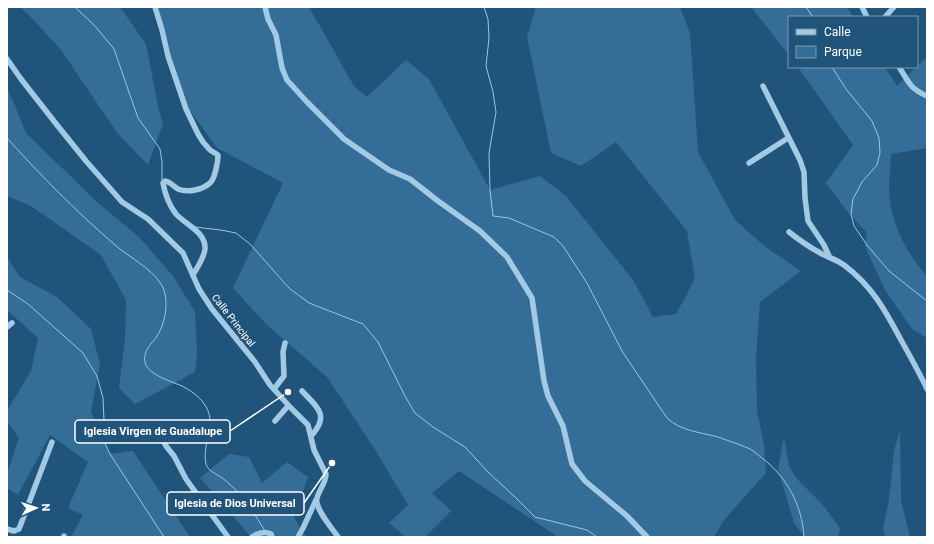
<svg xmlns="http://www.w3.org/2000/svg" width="934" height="544" viewBox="0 0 934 544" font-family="Roboto,sans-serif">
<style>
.green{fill:#346e98}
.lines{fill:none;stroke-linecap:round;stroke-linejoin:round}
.stream{stroke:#97c6e6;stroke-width:1}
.minor{stroke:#a3cae5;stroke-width:5.5}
.labels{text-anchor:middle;stroke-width:3;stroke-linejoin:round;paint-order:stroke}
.street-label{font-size:10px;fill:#fff;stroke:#21547a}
.leader{fill:none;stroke:#fff;stroke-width:1.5}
.callout-dot{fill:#fff;stroke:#21547a;stroke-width:1.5}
.callout{fill:#21547a;stroke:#fff;stroke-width:1.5}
.callout-label{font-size:11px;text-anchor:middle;font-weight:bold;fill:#fff}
</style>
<rect width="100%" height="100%" fill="#21547a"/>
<g class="green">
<path d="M 20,7 L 120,7 L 146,44 L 158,107 L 163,124 L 148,165 L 118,134 L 61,50 L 29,15 Z"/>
<path d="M 156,7 L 309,7 L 354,86 L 367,97 L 406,60 L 429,79 L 490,190 L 540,176 L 566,196 L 633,280 L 653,317 L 676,314 L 695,279 L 687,231 L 616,142 L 581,166 L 551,153 L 527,37 L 536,7 L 680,7 L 690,33 L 698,152 L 735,220 L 767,248 L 801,271 L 760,302 L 756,359 L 757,411 L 764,445 L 766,473 L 724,520 L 714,537 L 558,537 L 459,471 L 432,493 L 451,511 L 425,537 L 406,537 L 389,523 L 408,505 L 374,448 L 327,377 L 266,324 L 233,288 L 283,183 L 217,148 L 186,105 Z"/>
<path d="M 751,7 L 847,7 L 853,17 L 789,17 L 789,55 Z"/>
<path d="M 927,57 L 927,148 L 891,154 C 891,165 889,177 889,188 C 889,220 906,253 927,276 L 927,338 L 912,329 L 885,290 L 865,246 L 867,233 L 846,210 L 826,183 L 853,145 L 798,67 L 885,67 L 897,86 Z"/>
<path d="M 7,88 L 16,108 L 26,133 L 98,203 L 139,237 L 173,276 L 195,312 L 197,353 L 195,372 L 135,404 L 119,388 L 125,339 L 126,300 L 101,255 L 31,206 L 7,196 Z"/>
<path d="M 7,257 L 20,277 L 57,297 L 91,329 L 100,364 L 91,412 L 110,454 L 133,451 L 190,537 L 71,537 L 83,515 L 68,508 L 88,462 L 50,435 L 18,495 L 7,488 L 7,474 L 19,438 L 7,421 L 7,411 L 31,371 L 38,338 L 7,310 Z"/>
<path d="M 900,430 L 901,500 L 910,537 L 885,537 L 883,529 L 889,500 L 894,451 Z"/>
<path d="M 784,437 L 789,466 L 797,479 L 822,504 L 840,528 L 838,537 L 805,537 L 794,523 L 778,469 Z"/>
<path d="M 229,454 L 249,457 L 262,483 L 287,462 L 308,477 L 294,517 L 306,537 L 251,537 L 200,478 Z"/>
</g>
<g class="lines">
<g class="stream">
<path d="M 75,7 L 95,26 L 114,49 L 138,118 L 160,149 L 162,162 L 162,182"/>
<path d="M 484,7 L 488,19 L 489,38 L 486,66 L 493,92 L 496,112 L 489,153 L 490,190 L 493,216 L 509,218 L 554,237 L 563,246 L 587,283 L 622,351 L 667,418 C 681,431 699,432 718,437 C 729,441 739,444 750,449 C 754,451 758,455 762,458 C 787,477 802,505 804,537"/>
<path d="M 806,7 L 813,17"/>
<path d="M 832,67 L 846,89 L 872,121 L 879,138 L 880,153 L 877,165 L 862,182 L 853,199 L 851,214 L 854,226 L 867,245 L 889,271 L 927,301"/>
<path d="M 7,138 C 41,176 77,212 115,245 C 129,257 151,268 161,284 C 170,298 166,322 157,336 C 151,345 143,350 145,362 C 147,375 174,382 184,387 C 191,391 198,396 203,402 C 220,425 201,442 206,464 C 208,472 220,475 226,481 C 242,494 254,513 265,531"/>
<path d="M 195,227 L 221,230 L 236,233 L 250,244 L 289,288 L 309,303 L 363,324 L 378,342 L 405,396 L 415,413 L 433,427 L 465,447 L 488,472 L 516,498 L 535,517 L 587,530 L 597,537"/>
<path d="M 7,290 L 28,304 L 83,353 L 97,376 L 103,398 L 105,443 L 110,454 L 164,537"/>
</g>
<g class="minor">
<path d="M 155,7 L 162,30 L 168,56 L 186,109 L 198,134 L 203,142 L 210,150 L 218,155 C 218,162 215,177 211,182 C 203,190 188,193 178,189 C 174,187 171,182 165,181 L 163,183 C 165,194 169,205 176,214 C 186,225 206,232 205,249 C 204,258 197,268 193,275"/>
<path d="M 265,7 L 268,19 L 276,35 L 282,68 L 287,80 L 307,102 L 344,139 L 389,170 L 410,179 L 438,201 L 480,231 L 507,257 L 532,298 L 544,381 L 548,396 L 563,426 L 572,464 L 585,481 L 627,516 L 647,537"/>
<path d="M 862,7 L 867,17"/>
<path d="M 885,17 L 894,7"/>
<path d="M 7,59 L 21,79 L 57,125 L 86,161 L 122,202 L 148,219 L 183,253 L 199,289 L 212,309 L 255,362 L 270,385 L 291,408 L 308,425 L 314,450 L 326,474 C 326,483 319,490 317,498 C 314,508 332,528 338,537"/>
<path d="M 899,67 C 909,82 909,88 927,96"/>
<path d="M 763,86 L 800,160 L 804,172 L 805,198 L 808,221 L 824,245 L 829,256"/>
<path d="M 749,163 L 788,138"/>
<path d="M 789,232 C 799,240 811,248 822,254 C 830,258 837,260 844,265 C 872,286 885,310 901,340 C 910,356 919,372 927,389"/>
<path d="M 7,327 L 12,323"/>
<path d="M 274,389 L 284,376 L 283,352 L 285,343"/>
<path d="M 302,391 C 318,408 330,415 311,436"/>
<path d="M 275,421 L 288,406"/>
<path d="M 156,426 L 166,446 L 174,456 L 186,479 L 228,537"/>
<path d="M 7,529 L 14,531 L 19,529 L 52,442"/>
<path d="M 64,537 L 64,536"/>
<path d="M 252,537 C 258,533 265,531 271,534 L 272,537"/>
<path d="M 298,537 L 303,528 L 316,500"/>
</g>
</g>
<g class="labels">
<g class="street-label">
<text transform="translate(234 320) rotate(52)" y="4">Calle Principal</text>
</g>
</g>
<path class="leader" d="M288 392L230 431M332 463L304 503"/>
<g class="callout-dot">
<circle cx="288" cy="392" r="4"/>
<circle cx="332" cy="463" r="4"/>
</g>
<g class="callout">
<rect x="75" y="420" width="155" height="23" rx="4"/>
<rect x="167" y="492" width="137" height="23" rx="4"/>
</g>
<g class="callout-label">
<text x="153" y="435">Iglesia Virgen de Guadalupe</text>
<text x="235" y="507">Iglesia de Dios Universal</text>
</g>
<rect width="934" height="544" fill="none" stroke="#ffffff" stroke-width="16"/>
<rect x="788" y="16" width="130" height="52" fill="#21547a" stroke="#7a98af"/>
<rect x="796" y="29" width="20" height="6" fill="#a3cae5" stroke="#7a98af"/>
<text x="824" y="36" font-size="12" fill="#ffffff">Calle</text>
<rect x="796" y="46" width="20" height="12" fill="#346e98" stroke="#7a98af"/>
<text x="824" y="56" font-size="12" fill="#ffffff">Parque</text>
<g transform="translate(36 508) rotate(87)" stroke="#21547a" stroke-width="3" paint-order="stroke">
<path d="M0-3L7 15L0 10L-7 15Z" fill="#ffffff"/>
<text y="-6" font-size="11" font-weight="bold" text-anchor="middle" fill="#ffffff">N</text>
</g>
</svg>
